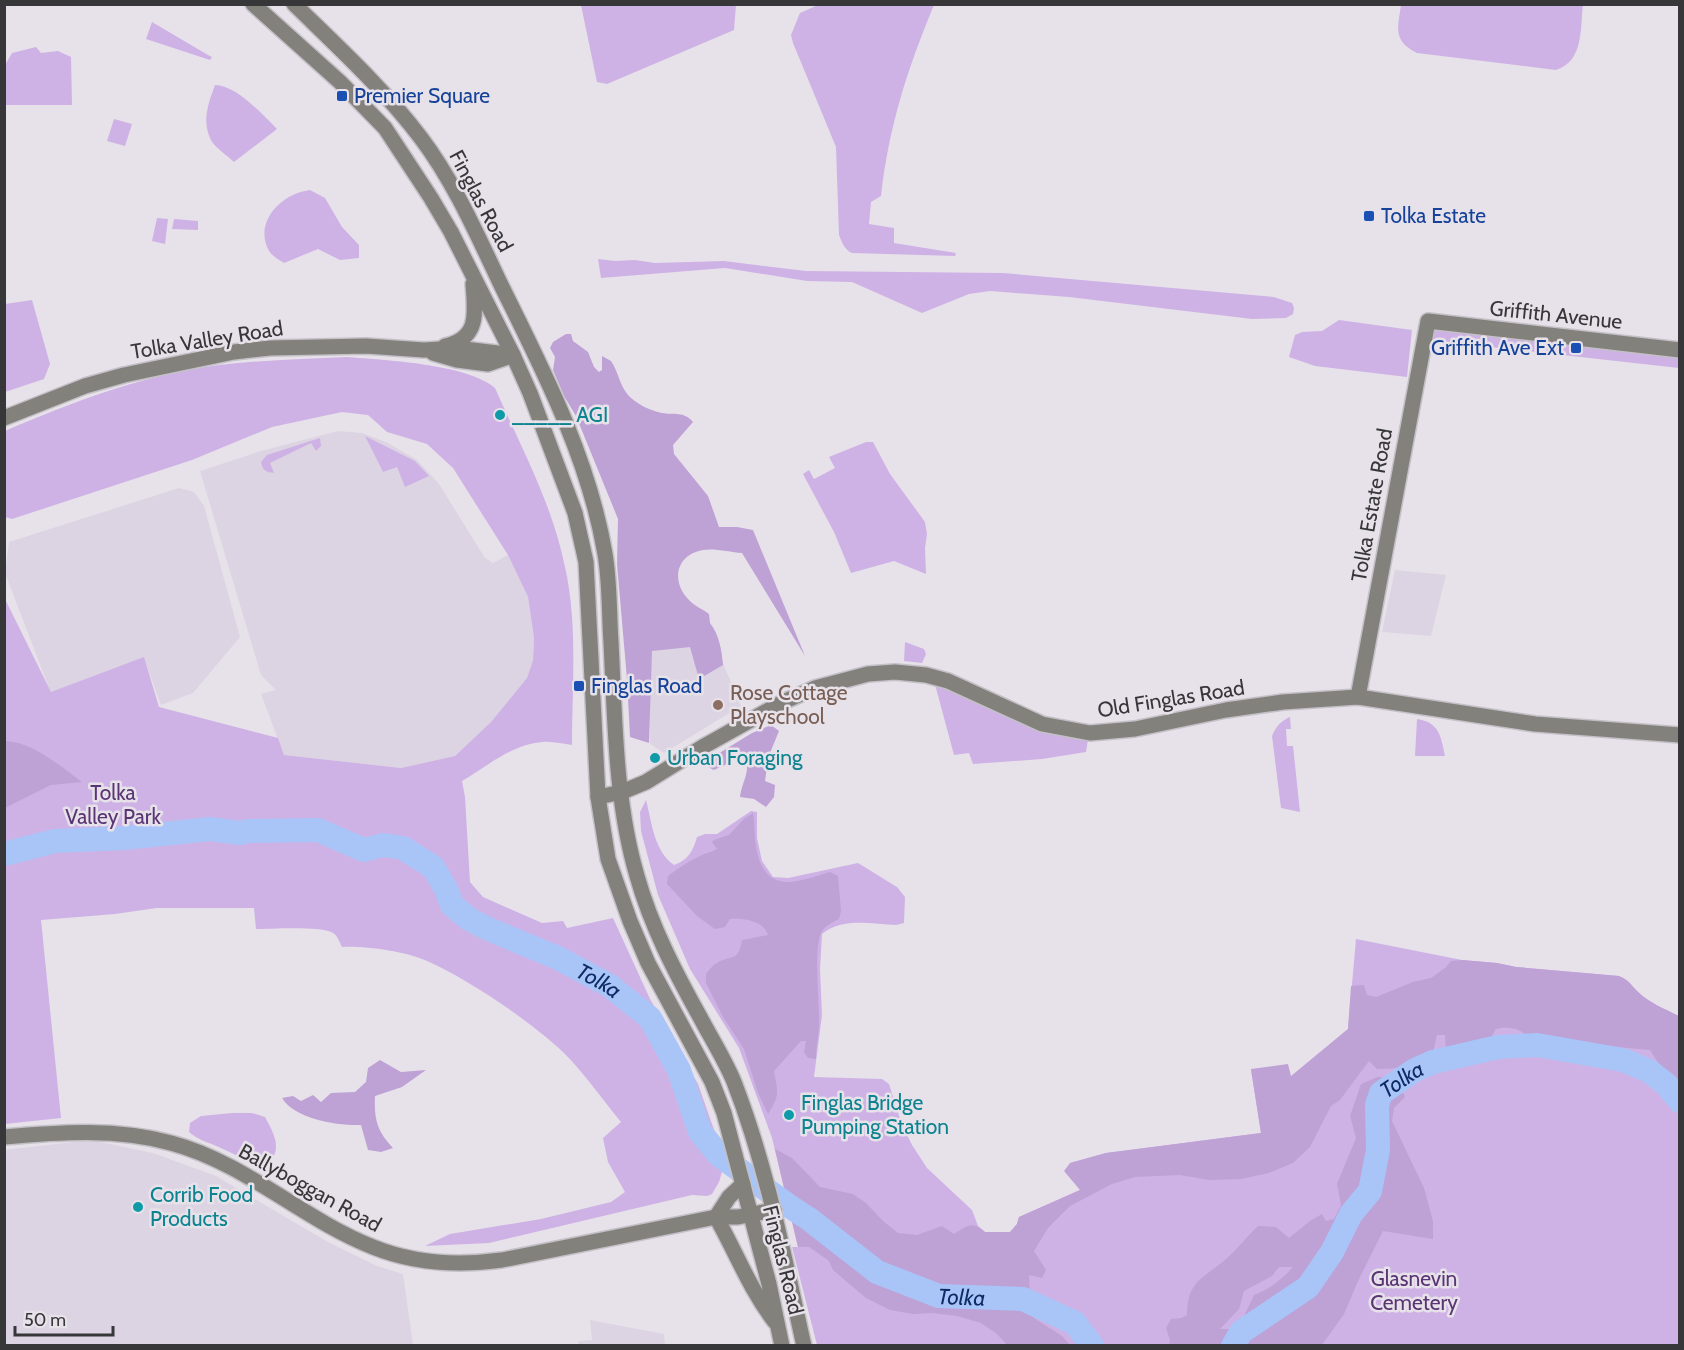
<svg xmlns="http://www.w3.org/2000/svg" width="1684" height="1350" viewBox="0 0 1684 1350" font-family="Cabin,sans-serif">
<style>
.built{fill:#dcd4e2}
.green{fill:#ceb2e5}
.forest{fill:#bea1d5;fill-rule:evenodd}
.lines{fill:none;stroke-linecap:round;stroke-linejoin:round}
.river{stroke:#a9c5f8;stroke-width:24}
.secondary-casing{stroke:#c4c0c7;stroke-width:18}
.secondary{stroke:#83817c;stroke-width:15}
.transit-dot{fill:#1a4fb4;stroke:#e7e2ea;stroke-width:2}
.culture-dot{fill:#0f9aa8;stroke:#e7e2ea;stroke-width:2}
.education-dot{fill:#8d6e63;stroke:#e7e2ea;stroke-width:2}
.labels{text-anchor:middle;stroke-width:5;stroke-linejoin:round;paint-order:stroke}
.transit-label{font-size:21px;fill:#164399;stroke:#e7e2ea;text-anchor:start}
.street-label{font-size:21px;fill:#373639;stroke:#e7e2ea}
.culture-label{font-size:21px;fill:#0d838f;stroke:#e7e2ea;text-anchor:start}
.education-label{font-size:21px;fill:#785e54;stroke:#e7e2ea;text-anchor:start}
.park-label{font-size:21px;fill:#5a3574;stroke:#e7e2ea}
.water-label{font-size:22px;font-style:italic;fill:#0f2b65;stroke:#e7e2ea}
</style>
<rect width="100%" height="100%" fill="#e7e2ea"/>
<g class="built">
<path d="M 338,431 L 362,433 L 386,442 L 417,460 L 439,484 L 485,558 L 493,563 L 508,555 L 528,597 L 534,638 L 533,660 L 527,678 L 491,722 L 455,756 L 401,768 L 284,755 L 261,694 L 276,690 L 261,675 L 200,471 L 261,451 Z"/>
<path d="M 179,488 L 194,492 L 204,506 L 240,637 L 193,693 L 161,705 L 144,658 L 51,693 L 5,573 L 9,542 Z"/>
<path d="M 1395,570 L 1446,575 L 1431,636 L 1382,632 Z"/>
<path d="M 690,642 L 722,661 L 741,706 L 664,753 L 650,744 L 650,648 Z"/>
<path d="M 91,1140 L 153,1153 L 216,1176 L 328,1242 L 377,1266 L 403,1274 L 413,1345 L 5,1345 L 4,1150 Z"/>
<path d="M 590,1320 L 664,1334 L 665,1345 L 579,1345 L 578,1341 L 592,1340 Z"/>
</g>
<g class="green">
<path d="M 581,5 L 736,5 L 734,30 L 607,84 L 597,82 Z"/>
<path d="M 818,5 L 934,5 C 907,70 889,126 881,196 L 871,202 L 869,224 L 894,228 L 894,243 L 956,253 L 955,256 L 852,253 C 845,250 842,243 839,235 L 836,147 L 793,43 L 791,35 L 800,13 Z"/>
<path d="M 1401,5 L 1583,5 C 1580,29 1584,61 1556,70 L 1417,53 C 1392,41 1398,27 1401,5 Z"/>
<path d="M 152,22 L 208,55 L 212,57 L 210,60 L 146,39 Z"/>
<path d="M 36,47 L 41,53 L 58,51 L 71,57 L 72,105 L 5,105 L 5,65 L 12,53 Z"/>
<path d="M 215,85 C 236,85 262,114 277,129 L 234,162 C 228,156 217,149 212,142 C 201,123 208,104 215,85 Z"/>
<path d="M 114,119 L 132,124 L 125,146 L 107,141 Z"/>
<path d="M 310,190 L 325,198 L 342,227 L 359,245 L 359,258 L 340,260 L 318,249 L 284,263 C 279,260 272,256 269,251 C 253,222 282,193 310,190 Z"/>
<path d="M 157,218 L 168,219 L 165,244 L 152,241 Z"/>
<path d="M 174,219 L 198,221 L 198,230 L 172,229 Z"/>
<path d="M 598,259 L 615,261 L 635,260 L 655,263 L 724,261 L 806,271 L 1003,273 L 1274,297 L 1292,303 L 1294,308 L 1293,314 L 1286,318 L 1252,319 L 1069,297 L 990,291 L 969,294 L 922,313 L 852,282 L 807,281 L 725,268 L 601,278 Z"/>
<path d="M 32,300 L 50,364 L 44,379 L 5,392 L 5,304 Z"/>
<path d="M 1339,320 L 1412,330 L 1407,377 L 1315,366 L 1289,357 L 1295,335 L 1302,332 L 1322,331 Z"/>
<path d="M 1431,321 L 1679,351 L 1679,368 L 1427,340 Z"/>
<path d="M 347,357 C 384,360 468,364 495,388 C 521,447 552,503 565,567 C 578,625 572,686 572,745 C 563,744 552,741 543,742 C 512,744 488,766 462,781 L 465,797 L 470,882 L 483,897 L 542,923 L 563,921 L 567,928 L 613,918 L 650,999 L 698,1084 L 719,1144 L 724,1165 L 719,1182 L 712,1194 L 707,1196 L 692,1195 L 489,1243 L 425,1246 L 450,1234 L 541,1219 L 611,1202 L 625,1192 L 608,1162 L 603,1138 L 621,1122 C 602,1099 584,1073 563,1052 C 530,1021 468,979 427,961 C 404,951 366,946 342,947 C 339,941 337,934 331,932 C 319,926 271,929 256,929 L 254,908 L 157,908 L 115,914 L 41,920 L 61,1118 L 5,1124 L 4,597 L 51,692 L 144,657 L 159,707 L 278,738 L 284,755 L 401,768 L 455,756 L 491,722 L 527,678 L 533,660 L 534,638 L 528,597 L 508,555 L 453,468 L 427,444 L 387,432 L 368,415 L 342,412 L 272,427 L 192,460 L 12,519 L 5,517 L 5,431 C 72,402 146,374 219,365 C 261,360 305,359 347,357 Z"/>
<path d="M 365,436 L 415,461 L 429,476 L 405,487 L 397,467 L 383,472 Z"/>
<path d="M 320,438 L 321,446 L 316,451 L 311,443 L 270,463 L 274,473 C 266,472 263,471 261,462 L 267,455 Z"/>
<path d="M 866,442 L 873,442 L 890,474 L 925,522 L 927,534 L 925,548 L 926,574 L 894,561 L 851,573 L 834,532 L 803,474 L 809,470 L 814,479 L 835,468 L 829,457 Z"/>
<path d="M 905,642 L 924,649 L 926,654 L 922,663 L 904,661 Z"/>
<path d="M 933,677 L 1089,733 L 1086,752 L 1042,759 L 973,764 L 969,753 L 954,755 Z"/>
<path d="M 1290,717 L 1291,729 L 1286,729 L 1287,746 L 1293,746 L 1300,812 L 1281,808 L 1272,736 C 1276,726 1281,721 1290,717 Z"/>
<path d="M 1417,719 C 1439,722 1441,736 1445,756 L 1415,756 Z"/>
<path d="M 646,800 C 652,823 654,851 674,865 C 688,860 693,851 697,837 L 705,834 L 717,834 L 751,811 L 757,812 L 757,838 L 762,861 L 773,877 L 788,878 L 858,863 L 897,887 L 905,897 L 904,923 L 896,925 C 872,924 842,917 822,934 L 820,969 L 822,1015 L 814,1077 L 882,1079 L 889,1084 L 901,1122 L 912,1145 L 927,1168 L 972,1210 L 978,1226 L 985,1232 L 1010,1232 L 1017,1224 L 1019,1217 L 1080,1190 L 1070,1163 L 1106,1153 L 1261,1133 L 1251,1070 L 1291,1077 L 1348,1029 L 1356,939 L 1462,960 L 1497,963 L 1516,967 L 1619,976 C 1630,981 1630,984 1637,991 C 1649,1003 1665,1009 1679,1016 L 1679,1345 L 817,1345 L 792,1247 L 798,1247 L 772,1138 L 739,1048 L 690,969 L 658,895 L 641,831 L 640,812 Z"/>
<path d="M 232,1113 L 252,1113 L 265,1117 C 275,1135 285,1154 262,1167 C 248,1162 237,1155 223,1149 C 211,1143 199,1141 189,1132 L 190,1123 L 201,1116 Z"/>
</g>
<g class="forest">
<path d="M 566,334 L 571,334 L 573,341 L 588,352 L 594,367 L 599,372 L 602,370 L 602,356 L 611,361 C 618,371 620,386 628,395 C 636,404 651,411 662,413 C 674,415 684,411 693,422 L 673,445 L 674,454 L 708,496 L 719,527 L 737,527 L 753,530 L 805,656 L 742,553 C 730,552 714,548 703,550 C 675,555 671,582 689,600 C 694,606 703,609 709,614 L 710,623 C 719,634 722,651 723,665 L 699,679 L 690,647 L 652,651 L 649,743 L 630,737 L 627,679 L 617,564 L 618,519 L 576,416 L 564,396 L 553,370 L 555,357 L 550,348 L 553,342 Z"/>
<path d="M 771,725 L 779,731 L 768,758 L 765,781 L 775,785 L 774,797 L 766,807 L 754,799 L 740,797 C 742,781 750,775 746,757 L 731,757 L 727,764 L 714,770 L 704,765 L 708,760 L 752,733 Z"/>
<path d="M 5,741 C 33,742 60,766 82,782 L 51,785 L 5,808 Z"/>
<path d="M 753,813 C 755,824 754,836 756,847 C 765,895 794,883 830,872 L 838,876 L 841,911 L 839,919 C 833,922 824,926 821,933 C 813,951 820,1005 819,1027 C 818,1038 816,1048 816,1059 L 808,1058 L 804,1052 L 806,1041 L 801,1041 L 774,1071 C 778,1092 780,1096 768,1114 L 758,1093 L 744,1049 L 723,1017 L 706,983 L 706,974 C 709,970 713,965 717,963 C 732,954 738,963 742,940 L 768,935 C 764,921 744,918 730,919 L 725,927 L 715,929 L 697,916 L 667,884 L 668,876 C 677,869 688,862 698,857 C 704,853 710,853 717,849 L 712,842 L 714,840 L 729,835 L 744,819 Z"/>
<path d="M 1462,960 L 1497,963 L 1516,967 L 1619,976 C 1630,981 1630,984 1637,991 C 1649,1003 1665,1009 1679,1016 L 1679,1095 L 1650,1050 L 1531,1039 C 1520,1028 1510,1026 1496,1029 L 1486,1046 L 1446,1051 L 1445,1035 L 1437,1035 L 1432,1057 C 1414,1066 1397,1069 1377,1069 L 1369,1061 L 1340,1100 L 1331,1106 L 1310,1147 L 1293,1163 L 1269,1173 L 1241,1179 L 1209,1180 L 1180,1175 L 1135,1177 L 1112,1184 L 1070,1206 L 1048,1228 L 1034,1251 L 1046,1270 L 1042,1278 L 1029,1275 L 1030,1295 L 1034,1318 L 1062,1336 L 1070,1345 L 1007,1345 L 997,1334 L 981,1323 L 957,1316 L 932,1313 L 913,1314 L 890,1310 L 866,1298 L 833,1270 L 829,1261 L 809,1247 L 798,1247 L 775,1149 L 792,1158 L 820,1187 L 853,1194 L 866,1203 L 883,1221 L 898,1233 L 917,1235 L 942,1226 L 954,1234 C 967,1226 972,1220 985,1232 L 1010,1232 L 1017,1224 L 1019,1217 L 1080,1190 L 1064,1171 L 1070,1163 L 1106,1153 L 1261,1133 L 1251,1069 L 1288,1064 L 1291,1076 L 1348,1029 L 1351,986 L 1364,985 L 1367,995 L 1376,997 L 1413,982 L 1431,978 L 1445,968 L 1451,961 Z"/>
<path d="M 380,1060 L 401,1072 L 426,1070 L 402,1087 L 375,1096 C 374,1119 377,1131 393,1148 L 381,1152 L 368,1150 L 361,1125 C 339,1126 294,1119 282,1098 L 293,1096 L 301,1101 L 313,1095 L 321,1102 L 331,1093 L 355,1092 L 366,1082 L 368,1068 Z"/>
<path d="M 1378,1077 L 1397,1078 L 1405,1097 L 1394,1108 L 1392,1121 L 1424,1188 L 1433,1221 L 1433,1239 L 1383,1231 L 1358,1281 L 1344,1314 L 1322,1345 L 1169,1345 L 1170,1340 L 1166,1328 L 1171,1319 L 1181,1318 L 1187,1315 C 1187,1282 1202,1279 1225,1260 C 1237,1250 1246,1237 1258,1226 L 1276,1227 L 1289,1238 L 1310,1221 L 1322,1214 L 1326,1221 L 1334,1219 L 1341,1205 L 1337,1184 L 1356,1138 L 1350,1116 L 1361,1084 ZM 1279,1267 L 1293,1267 C 1281,1280 1270,1289 1254,1295 L 1244,1316 L 1230,1329 L 1220,1329 L 1239,1309 L 1244,1291 L 1272,1276 Z"/>
</g>
<g class="lines">
<g class="river">
<path id="s1" d="M 4,854 L 55,841 L 124,838 L 210,829 L 240,833 L 248,831 L 318,830 L 364,850 L 383,845 L 403,848 L 433,867 L 446,889 L 452,905 L 469,919 L 486,928 L 558,958 L 610,986 L 650,1018 L 679,1070 L 700,1132 L 719,1155 L 789,1206 L 809,1219 L 877,1272 L 939,1296 L 1023,1299 L 1075,1323 L 1092,1346"/>
<path id="s2" d="M 1233,1346 L 1241,1332 L 1308,1287 L 1332,1252 L 1351,1214 L 1370,1191 L 1378,1150 L 1377,1105 L 1381,1093 L 1415,1070 L 1433,1062 L 1498,1047 L 1537,1045 L 1623,1060 L 1649,1071 L 1666,1084 L 1680,1101"/>
</g>
<g class="secondary-casing">
<g id="secondary">
<path d="M 253,4 L 340,82 L 385,128 L 431,198 L 451,232 L 513,355 L 530,393 L 575,513 L 586,562 L 598,797 L 608,859 L 630,921 L 648,963 L 712,1082 L 724,1113 L 769,1284 L 782,1346"/>
<path d="M 294,4 C 338,47 384,89 421,138 C 455,183 478,237 502,287 C 544,372 589,459 605,554 C 610,583 609,613 611,642 C 615,720 615,801 637,876 C 651,926 675,972 700,1017 C 711,1038 725,1060 734,1082 C 767,1167 784,1257 804,1346"/>
<path d="M 445,346 C 480,338 475,313 473,284"/>
<path d="M 433,353 L 457,360 L 488,364 L 511,356"/>
<path d="M 4,418 L 85,386 L 124,375 L 234,352 L 270,348 L 366,346 L 424,350 L 457,348 L 513,355"/>
<path d="M 1358,697 L 1428,321 L 1680,350"/>
<path d="M 598,797 L 622,792 L 646,782 L 706,745 L 783,702 L 815,688 L 868,674 L 895,672 L 926,675 L 948,681 L 1042,724 L 1090,733 L 1135,729 L 1226,710 L 1283,702 L 1358,697 L 1535,724 L 1680,735"/>
<path d="M 4,1137 C 60,1132 117,1128 171,1143 C 246,1163 302,1219 373,1247 C 415,1264 458,1266 502,1260 L 716,1217 L 738,1217 L 774,1210"/>
<path d="M 716,1217 C 736,1252 750,1290 775,1322"/>
<path d="M 716,1217 L 729,1197 L 743,1184"/>
</g>
</g>
<use href="#secondary" class="secondary"/>
</g>
<g class="transit-dot">
<rect x="336" y="90" width="12" height="12" rx="3"/>
<rect x="1363" y="210" width="12" height="12" rx="3"/>
<rect x="1570" y="342" width="12" height="12" rx="3"/>
<rect x="573" y="680" width="12" height="12" rx="3"/>
</g>
<g class="culture-dot">
<circle cx="500" cy="415" r="6"/>
<circle cx="655" cy="758" r="6"/>
<circle cx="789" cy="1115" r="6"/>
<circle cx="138" cy="1207" r="6"/>
</g>
<circle class="education-dot" cx="718" cy="705" r="6"/>
<g class="labels">
<g class="transit-label">
<text x="354" y="103">Premier Square</text>
<text x="1381" y="223">Tolka Estate</text>
<text x="1564" y="355" text-anchor="end">Griffith Ave Ext</text>
<text x="591" y="693">Finglas Road</text>
</g>
<g class="street-label">
<text transform="translate(481 201) rotate(62)" y="7">Finglas Road</text>
<text transform="translate(1556 315) rotate(6)" y="7">Griffith Avenue</text>
<text transform="translate(207 340) rotate(-9)" y="7">Tolka Valley Road</text>
<text transform="translate(1372 505) rotate(-80)" y="7">Tolka Estate Road</text>
<text transform="translate(1171 699) rotate(-9)" y="7">Old Finglas Road</text>
<text transform="translate(310 1188) rotate(29)" y="7">Ballyboggan Road</text>
<text transform="translate(783 1260) rotate(76)" y="7">Finglas Road</text>
</g>
<g class="culture-label">
<text x="512" y="422">_____ AGI</text>
<text x="667" y="765">Urban Foraging</text>
<text x="801" y="1110">Finglas Bridge<tspan x="801" dy="24">Pumping Station</tspan></text>
<text x="150" y="1202">Corrib Food<tspan x="150" dy="24">Products</tspan></text>
</g>
<g class="education-label">
<text x="730" y="700">Rose Cottage<tspan x="730" dy="24">Playschool</tspan></text>
</g>
<g class="park-label">
<text x="113" y="800">Tolka<tspan x="113" dy="24">Valley Park</tspan></text>
<text x="1414" y="1286">Glasnevin<tspan x="1414" dy="24">Cemetery</tspan></text>
</g>
<g class="water-label">
<text dy="8" stroke="none"><textPath href="#s1" startOffset="651">Tolka</textPath></text>
<text dy="8" stroke="none"><textPath href="#s2" startOffset="336">Tolka</textPath></text>
<text dy="8" stroke="none"><textPath href="#s1" startOffset="1155">Tolka</textPath></text>
</g>
</g>
<rect width="1684" height="1350" fill="none" stroke="#373639" stroke-width="12"/>
<path d="M15 1326v9h98v-9" fill="none" stroke="#373639" stroke-width="3"/>
<text x="24" y="1326" font-size="18" fill="#373639" stroke="#e7e2ea" stroke-width="4.5" paint-order="stroke">50 m</text>
</svg>
